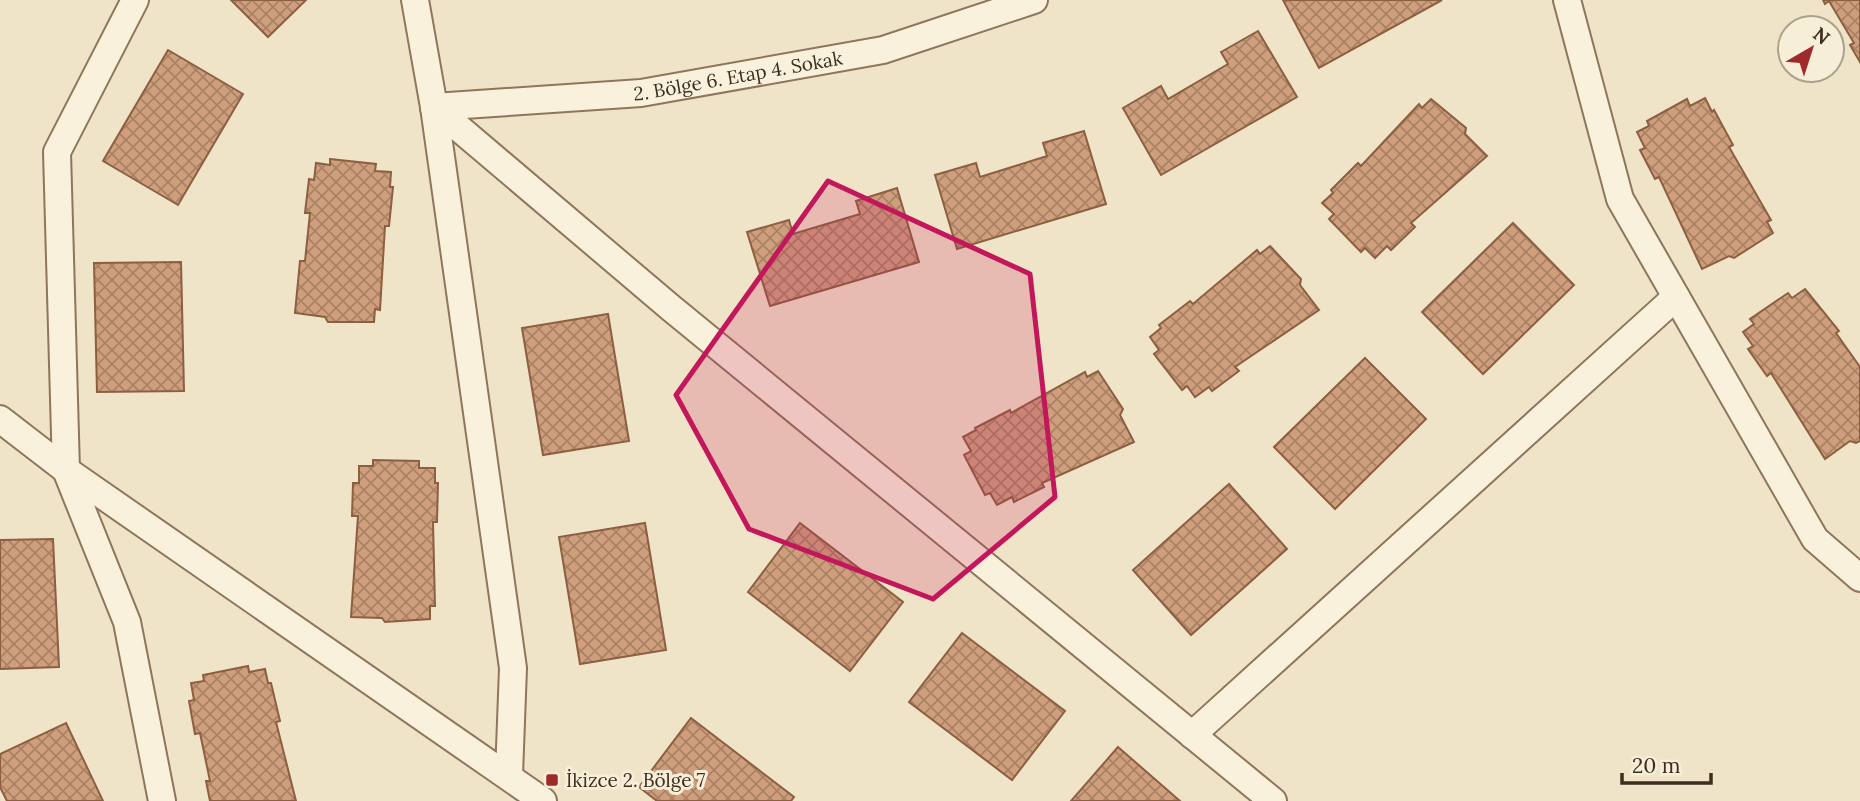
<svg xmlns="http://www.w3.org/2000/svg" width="1860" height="801" viewBox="0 0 1860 801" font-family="Lora,serif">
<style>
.building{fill:url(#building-cross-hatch);stroke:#8d5f41;stroke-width:2}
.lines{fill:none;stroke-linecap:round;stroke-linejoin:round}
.minor-casing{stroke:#8d765c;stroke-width:30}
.minor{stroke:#faf1dc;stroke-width:26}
.marked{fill:#c2185b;fill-opacity:0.2;stroke:#c2185b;stroke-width:5;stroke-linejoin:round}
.poi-dot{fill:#9e2a2b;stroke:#f7eed8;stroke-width:2.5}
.labels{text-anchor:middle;stroke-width:6;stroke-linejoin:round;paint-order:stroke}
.street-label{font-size:19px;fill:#3d2e20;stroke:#f7eed8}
.poi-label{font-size:19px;fill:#3d2e20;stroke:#f7eed8;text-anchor:start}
</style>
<defs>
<pattern id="building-cross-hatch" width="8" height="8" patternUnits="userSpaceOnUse" patternTransform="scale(1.75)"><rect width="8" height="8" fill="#cf9f7d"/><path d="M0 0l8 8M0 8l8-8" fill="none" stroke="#a98266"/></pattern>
</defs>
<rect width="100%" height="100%" fill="#f0e4c8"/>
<g class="building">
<path d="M 231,0 L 306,0 L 268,37 Z"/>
<path d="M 1283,0 L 1442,0 L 1319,68 Z"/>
<path d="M 1823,0 L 1860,0 L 1860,62 L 1850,45 L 1854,43 L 1829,1 L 1825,4 Z"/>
<path d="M 1258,31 L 1297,97 L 1161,175 L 1123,108 L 1161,86 L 1168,99 L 1228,64 L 1221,52 Z"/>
<path d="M 168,50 L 243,94 L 178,205 L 103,161 Z"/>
<path d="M 1705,98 L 1712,112 L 1714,110 L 1733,145 L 1729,147 L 1771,220 L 1767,222 L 1773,233 L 1734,258 L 1729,256 L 1702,269 L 1659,177 L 1655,179 L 1640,150 L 1645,148 L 1637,132 L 1649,126 L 1647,121 L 1687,99 L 1690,106 Z"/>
<path d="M 1431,99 L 1466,128 L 1465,134 L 1487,156 L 1411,223 L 1415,227 L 1391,250 L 1387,246 L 1375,258 L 1365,248 L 1361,252 L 1329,219 L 1334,214 L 1322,203 L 1333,193 L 1331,190 L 1358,163 L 1361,166 L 1419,104 L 1422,108 Z"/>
<path d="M 1084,131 L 1106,204 L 957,249 L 935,175 L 976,163 L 980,177 L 1047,156 L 1043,143 Z"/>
<path d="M 330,159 L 376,164 L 375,171 L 391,172 L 390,187 L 393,187 L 389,226 L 385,226 L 380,310 L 375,309 L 374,322 L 328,322 L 325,317 L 295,313 L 300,261 L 305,261 L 310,213 L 305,213 L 309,179 L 314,180 L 316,163 L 330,165 Z"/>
<path d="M 897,188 L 919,262 L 770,306 L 747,232 L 789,220 L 793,234 L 860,214 L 856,201 Z"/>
<path d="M 1513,223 L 1574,285 L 1483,374 L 1422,312 Z"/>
<path d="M 1270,246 L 1301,279 L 1300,285 L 1319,310 L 1235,367 L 1239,371 L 1212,391 L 1209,387 L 1195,397 L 1187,386 L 1182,390 L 1154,354 L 1159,350 L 1150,337 L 1161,328 L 1159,325 L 1190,301 L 1193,304 L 1257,250 L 1260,254 Z"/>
<path d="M 181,262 L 184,391 L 97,392 L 94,263 Z"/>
<path d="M 1805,289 L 1839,331 L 1836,333 L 1860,367 L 1860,441 L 1856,443 L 1850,441 L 1825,459 L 1771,373 L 1767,376 L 1748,349 L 1753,346 L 1743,332 L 1754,324 L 1750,319 L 1788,293 L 1792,298 Z"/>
<path d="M 608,314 L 629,441 L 543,455 L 522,328 Z"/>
<path d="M 1365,358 L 1426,419 L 1335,509 L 1274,447 Z"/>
<path d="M 1098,371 L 1123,409 L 1120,415 L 1134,442 L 1042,483 L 1044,487 L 1014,502 L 1012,497 L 997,505 L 990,493 L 985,495 L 964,455 L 971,451 L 963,437 L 976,430 L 975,428 L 1010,410 L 1011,413 L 1085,372 L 1087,377 Z"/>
<path d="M 373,460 L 419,461 L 419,468 L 435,468 L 435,483 L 438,483 L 437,522 L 433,522 L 435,606 L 430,606 L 430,619 L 385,622 L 382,618 L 351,617 L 358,516 L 352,516 L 353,483 L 359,483 L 359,466 L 373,466 Z"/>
<path d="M 1229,484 L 1287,549 L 1191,635 L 1133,570 Z"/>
<path d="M 645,523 L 666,650 L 580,664 L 559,537 Z"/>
<path d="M 800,523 L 903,602 L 850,671 L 748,592 Z"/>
<path d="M 53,539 L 59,667 L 0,669 L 0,540 Z"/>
<path d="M 962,633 L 1065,711 L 1012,780 L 909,702 Z"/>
<path d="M 248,666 L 249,672 L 265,669 L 268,683 L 271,683 L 280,721 L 276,722 L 296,801 L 210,801 L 206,781 L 210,781 L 200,733 L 195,734 L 189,701 L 194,700 L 191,683 L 204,681 L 203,675 Z"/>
<path d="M 691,718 L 794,797 L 791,801 L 657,801 L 639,787 Z"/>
<path d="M 66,723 L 103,801 L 7,801 L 0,787 L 0,754 Z"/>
<path d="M 1118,747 L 1180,801 L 1071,801 Z"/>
</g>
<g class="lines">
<g class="minor-casing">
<g id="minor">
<path d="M 135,0 L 57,152 L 66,470 L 127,622 L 162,801"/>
<path d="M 415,0 L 434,107 L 513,668 L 509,775"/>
<path d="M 1567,0 L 1620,199 L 1815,539 L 1860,578"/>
<path d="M 434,107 L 671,308 L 1273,801"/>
<path id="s1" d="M 434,107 L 641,93 L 883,50 L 1034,0"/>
<path d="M 0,419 L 66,470 L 543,801"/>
<path d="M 1192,735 L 1676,297"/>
</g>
</g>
<use href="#minor" class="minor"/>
</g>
<path class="marked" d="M 828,181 L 1030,274 L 1055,497 L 933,599 L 749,529 L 676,395 Z"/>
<rect class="poi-dot" x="545" y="773" width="14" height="14" rx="3.5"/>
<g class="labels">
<g class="street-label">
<text dy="7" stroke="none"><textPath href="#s1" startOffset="306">2. Bölge 6. Etap 4. Sokak</textPath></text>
</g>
<g class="poi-label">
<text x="566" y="787">İkizce 2. Bölge 7</text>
</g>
</g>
<g transform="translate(1811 49) rotate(39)"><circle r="33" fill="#f7eed8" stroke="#ada18e" stroke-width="2"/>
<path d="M0-5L12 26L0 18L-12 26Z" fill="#9e2a2b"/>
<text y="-10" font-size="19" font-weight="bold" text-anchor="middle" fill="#3d2e20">N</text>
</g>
<path d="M1622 773v10h89v-10" fill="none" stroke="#3d2e20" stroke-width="3.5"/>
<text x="1632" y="773" font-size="21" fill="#3d2e20" stroke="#f7eed8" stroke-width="5" paint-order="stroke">20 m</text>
</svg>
